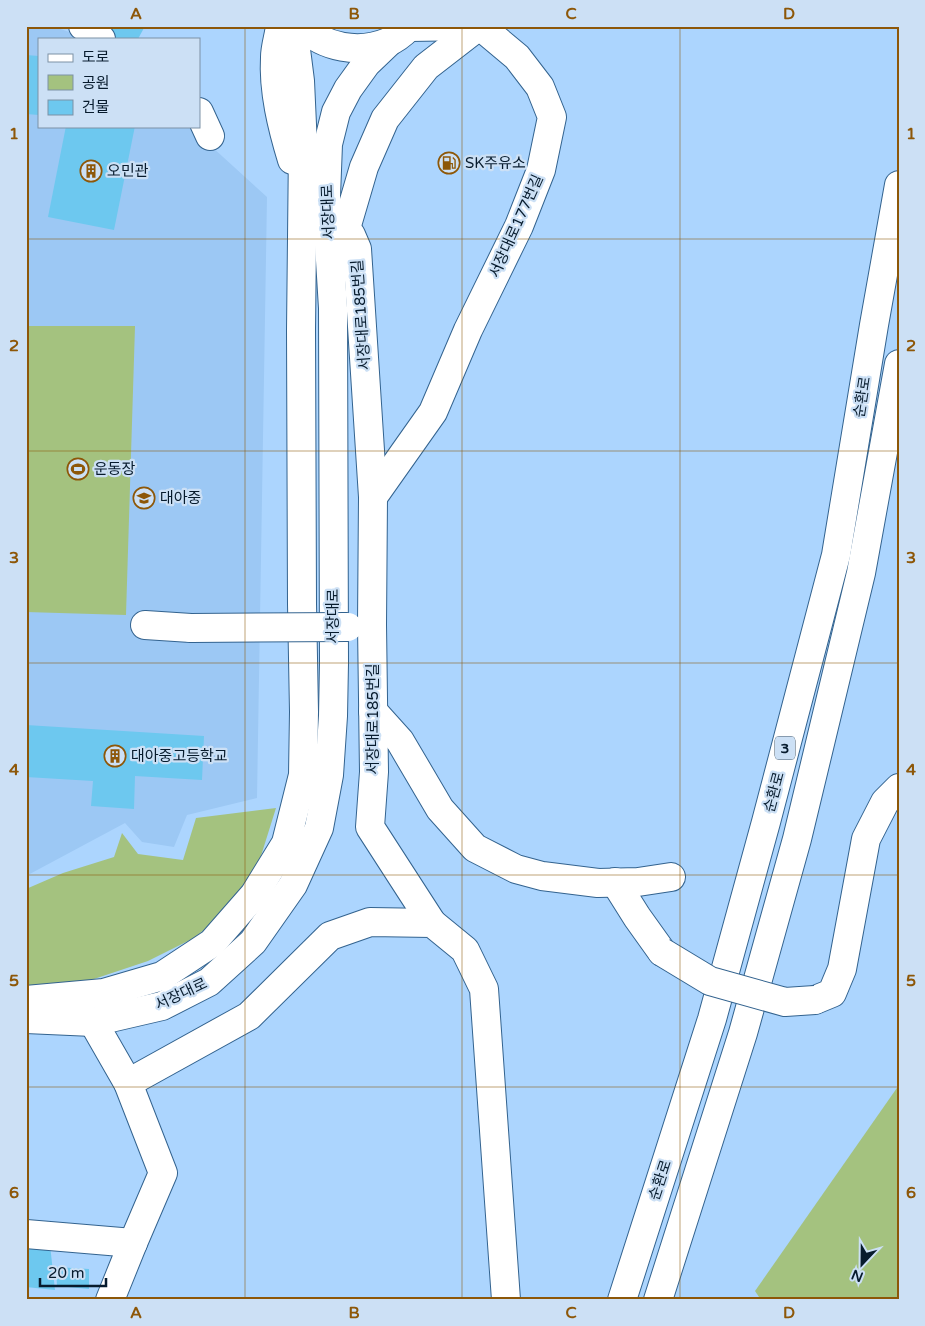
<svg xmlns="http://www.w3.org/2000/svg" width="925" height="1326" viewBox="0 0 925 1326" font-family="'Varela Round','Noto Sans KR',sans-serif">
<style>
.built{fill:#9cc8f4}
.green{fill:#a4c27f}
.building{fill:#6dc8ef}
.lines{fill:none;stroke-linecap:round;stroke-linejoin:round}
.minor-casing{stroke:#33638f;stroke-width:30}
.highway-casing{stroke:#33638f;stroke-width:30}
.minor{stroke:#fff;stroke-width:28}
.highway{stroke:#fff;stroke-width:28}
.minor-bridge-casing{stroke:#33638f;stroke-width:30;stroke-linecap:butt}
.minor-bridge{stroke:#fff;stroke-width:28}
.grid{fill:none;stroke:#8d5708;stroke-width:1;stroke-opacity:0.55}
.labels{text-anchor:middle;stroke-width:4.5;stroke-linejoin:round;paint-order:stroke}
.shield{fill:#cce0f5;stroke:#425669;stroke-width:1}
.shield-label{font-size:14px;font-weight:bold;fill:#071b2d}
.poi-label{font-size:15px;fill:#071b2d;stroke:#cce0f5;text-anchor:start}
.street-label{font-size:15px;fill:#071b2d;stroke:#cce0f5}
.neatline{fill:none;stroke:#8d5708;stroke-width:2}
.grid-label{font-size:16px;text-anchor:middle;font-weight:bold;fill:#8d5708}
</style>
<rect width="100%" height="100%" fill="#acd5fe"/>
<path class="built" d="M 26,26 L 52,26 L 89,39 L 39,39 L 39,126 L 189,126 L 267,197 L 257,798 L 187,815 L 174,847 L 142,842 L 125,823 L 26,876 Z"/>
<g class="green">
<path d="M 26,326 L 135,326 L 126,615 L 26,612 Z"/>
<path d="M 276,808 L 260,859 L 238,902 L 194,938 L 148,961 L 52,993 L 26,988 L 26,889 L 63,873 L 114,857 L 122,833 L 138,854 L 183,860 L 196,818 Z"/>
<path d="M 899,1085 L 899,1300 L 761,1300 L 755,1291 Z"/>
</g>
<g class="building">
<path d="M 94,26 L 145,26 L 138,39 L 115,39 Z"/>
<path d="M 26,55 L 39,56 L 39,115 L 26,114 Z"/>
<path d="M 66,126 L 135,126 L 114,230 L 48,217 Z"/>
<path d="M 26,725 L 204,736 L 202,780 L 135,776 L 134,809 L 91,806 L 93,781 L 26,777 Z"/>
<path d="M 26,1241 L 50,1245 L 55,1290 L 26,1287 Z"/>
<path d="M 56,1267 L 89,1269 L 89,1289 L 57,1286 Z"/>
</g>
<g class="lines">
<g class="minor-casing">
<g id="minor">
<path d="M 83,26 L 101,39"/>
<path d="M 280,26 C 279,36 275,47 275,57 C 273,91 282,127 292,160"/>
<path d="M 302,26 C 324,48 359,54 388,42 C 396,39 404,32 410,26"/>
<path d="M 409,27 L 474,26"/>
<path d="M 199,112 L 210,136"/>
<path d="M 351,235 L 357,249 L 373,497"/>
<path d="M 341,263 L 347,225 L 364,167 L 385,119 L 426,67 L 479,26"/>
<path d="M 145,625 L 191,628"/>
<path d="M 373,711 L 400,741 L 440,809 L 475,848 L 516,869 L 542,876 L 598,883 L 638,882 L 671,877"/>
<path d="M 615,882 L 637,917 L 662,952"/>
<path d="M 432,923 L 370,827 L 374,772 L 372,625 L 373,497 L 433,412 L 468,330 L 519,226 L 541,170 L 552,117 L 540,87 L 517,57 L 480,26"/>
<path d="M 26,1000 L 104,993 L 162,976 L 212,943 L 254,895 L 286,843 L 303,775 L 304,712 L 302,604 L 301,330 L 303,147 L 300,81 L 293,26"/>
<path d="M 815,1000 L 832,993 L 842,969 L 866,839 L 885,802 L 899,788"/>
<path d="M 26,1019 L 93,1022 L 162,1006 L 209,982 L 253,942 L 293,885 L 319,828 L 329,775 L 333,716 L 334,663 L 333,308 L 326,196 L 328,144 L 336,112 L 348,89 L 366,64 L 389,42"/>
<path d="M 93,1022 L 128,1083 L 163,1173 L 133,1243 L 110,1300"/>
<path d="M 128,1083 L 249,1016 L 330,936 L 370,922 L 432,923 L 465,950 L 484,989 L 506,1300"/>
<path d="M 26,1234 L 133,1243"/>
</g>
</g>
<g class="highway-casing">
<g id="highway">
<path d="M 622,1300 L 712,1019 L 766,822 L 836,555 L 874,325 L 899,185"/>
<path d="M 658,1300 L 743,1033 L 797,839 L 861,573 L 899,364"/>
</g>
</g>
<use href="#minor" class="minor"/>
<use href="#highway" class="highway"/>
<g class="minor-bridge-casing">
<g id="minor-bridge">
<path d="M 191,628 L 348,627"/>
<path d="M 662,952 L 710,981 L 785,1002 L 815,1000"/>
</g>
</g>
<use href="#minor-bridge" class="minor-bridge"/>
</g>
<path class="grid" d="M 245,26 L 245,1300M 462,26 L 462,1300M 680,26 L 680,1300M 26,239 L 899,239M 26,451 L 899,451M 26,663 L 899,663M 26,875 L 899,875M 26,1087 L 899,1087"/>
<defs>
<g id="fuel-ring" transform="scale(1.125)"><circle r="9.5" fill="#cce0f5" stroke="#8d5708" stroke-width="1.5"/><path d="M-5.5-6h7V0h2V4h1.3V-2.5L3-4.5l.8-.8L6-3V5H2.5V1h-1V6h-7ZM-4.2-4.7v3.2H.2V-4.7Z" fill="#8d5708"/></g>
<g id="building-ring" transform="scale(1.125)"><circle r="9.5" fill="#cce0f5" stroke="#8d5708" stroke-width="1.5"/><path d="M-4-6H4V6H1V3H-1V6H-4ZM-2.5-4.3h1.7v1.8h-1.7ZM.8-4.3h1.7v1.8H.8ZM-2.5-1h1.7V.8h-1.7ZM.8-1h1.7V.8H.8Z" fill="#8d5708"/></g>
<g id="stadium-ring" transform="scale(1.125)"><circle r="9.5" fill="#cce0f5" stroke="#8d5708" stroke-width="1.5"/><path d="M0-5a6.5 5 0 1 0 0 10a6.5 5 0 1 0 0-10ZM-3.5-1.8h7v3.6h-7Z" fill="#8d5708"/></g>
<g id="school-ring" transform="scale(1.125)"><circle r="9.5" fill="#cce0f5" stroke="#8d5708" stroke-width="1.5"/><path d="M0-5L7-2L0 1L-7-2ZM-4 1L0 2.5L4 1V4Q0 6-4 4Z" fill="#8d5708"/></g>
</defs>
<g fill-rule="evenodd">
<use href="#fuel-ring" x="449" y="163"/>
<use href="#building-ring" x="91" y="171"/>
<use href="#stadium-ring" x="78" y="469"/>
<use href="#school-ring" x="144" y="498"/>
<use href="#building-ring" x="115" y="756"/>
</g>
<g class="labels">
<rect class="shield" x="775" y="736.5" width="20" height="23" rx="4"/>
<g class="shield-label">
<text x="785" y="753">3</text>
</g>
<g class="poi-label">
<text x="465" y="168">SK주유소</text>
<text x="107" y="176">오민관</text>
<text x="94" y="474">운동장</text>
<text x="160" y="503">대아중</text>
<text x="131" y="761">대아중고등학교</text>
</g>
<g class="street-label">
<text transform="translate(328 212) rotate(-92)" y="5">서장대로</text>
<text transform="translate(516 226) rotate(-66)" y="5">서장대로177번길</text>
<text transform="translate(361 315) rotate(-94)" y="5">서장대로185번길</text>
<text transform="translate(862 397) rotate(-81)" y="5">순환로</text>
<text transform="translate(333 616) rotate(-90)" y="5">서장대로</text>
<text transform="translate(373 719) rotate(-90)" y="5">서장대로185번길</text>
<text transform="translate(774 792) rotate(-75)" y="5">순환로</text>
<text transform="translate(181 994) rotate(-25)" y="5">서장대로</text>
<text transform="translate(660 1180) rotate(-72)" y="5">순환로</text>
</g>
</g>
<rect width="925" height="1326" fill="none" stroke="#cce0f5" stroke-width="55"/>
<rect x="38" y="38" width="162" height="90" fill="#cce0f5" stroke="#7d91a5"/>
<rect x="48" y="54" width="25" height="8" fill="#ffffff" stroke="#7d91a5"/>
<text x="82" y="62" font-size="15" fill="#071b2d">도로</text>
<rect x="48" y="75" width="25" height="15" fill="#a4c27f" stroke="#7d91a5"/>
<text x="82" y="88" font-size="15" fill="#071b2d">공원</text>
<rect x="48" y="100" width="25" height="15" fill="#6dc8ef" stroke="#7d91a5"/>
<text x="82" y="112" font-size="15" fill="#071b2d">건물</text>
<g transform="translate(862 1264) rotate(202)" stroke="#cce0f5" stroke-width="4" paint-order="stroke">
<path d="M0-4L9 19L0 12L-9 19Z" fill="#071b2d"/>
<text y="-8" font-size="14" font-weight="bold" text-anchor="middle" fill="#071b2d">N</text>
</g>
<path d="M40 1278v8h66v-8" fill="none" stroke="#071b2d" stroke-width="2.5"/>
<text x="48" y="1278" font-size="15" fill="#071b2d" stroke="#cce0f5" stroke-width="4" paint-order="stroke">20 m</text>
<rect x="28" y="28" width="870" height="1270" class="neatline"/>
<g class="grid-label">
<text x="136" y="19">A</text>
<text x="354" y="19">B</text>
<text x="571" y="19">C</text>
<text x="789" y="19">D</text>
<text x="14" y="139">1</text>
<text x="911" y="139">1</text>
<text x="14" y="351">2</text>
<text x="911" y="351">2</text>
<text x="14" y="563">3</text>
<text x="911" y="563">3</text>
<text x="14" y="775">4</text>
<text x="911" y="775">4</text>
<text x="14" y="986">5</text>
<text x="911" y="986">5</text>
<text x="14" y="1198">6</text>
<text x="911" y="1198">6</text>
<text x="136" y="1318">A</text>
<text x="354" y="1318">B</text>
<text x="571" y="1318">C</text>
<text x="789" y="1318">D</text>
</g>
</svg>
